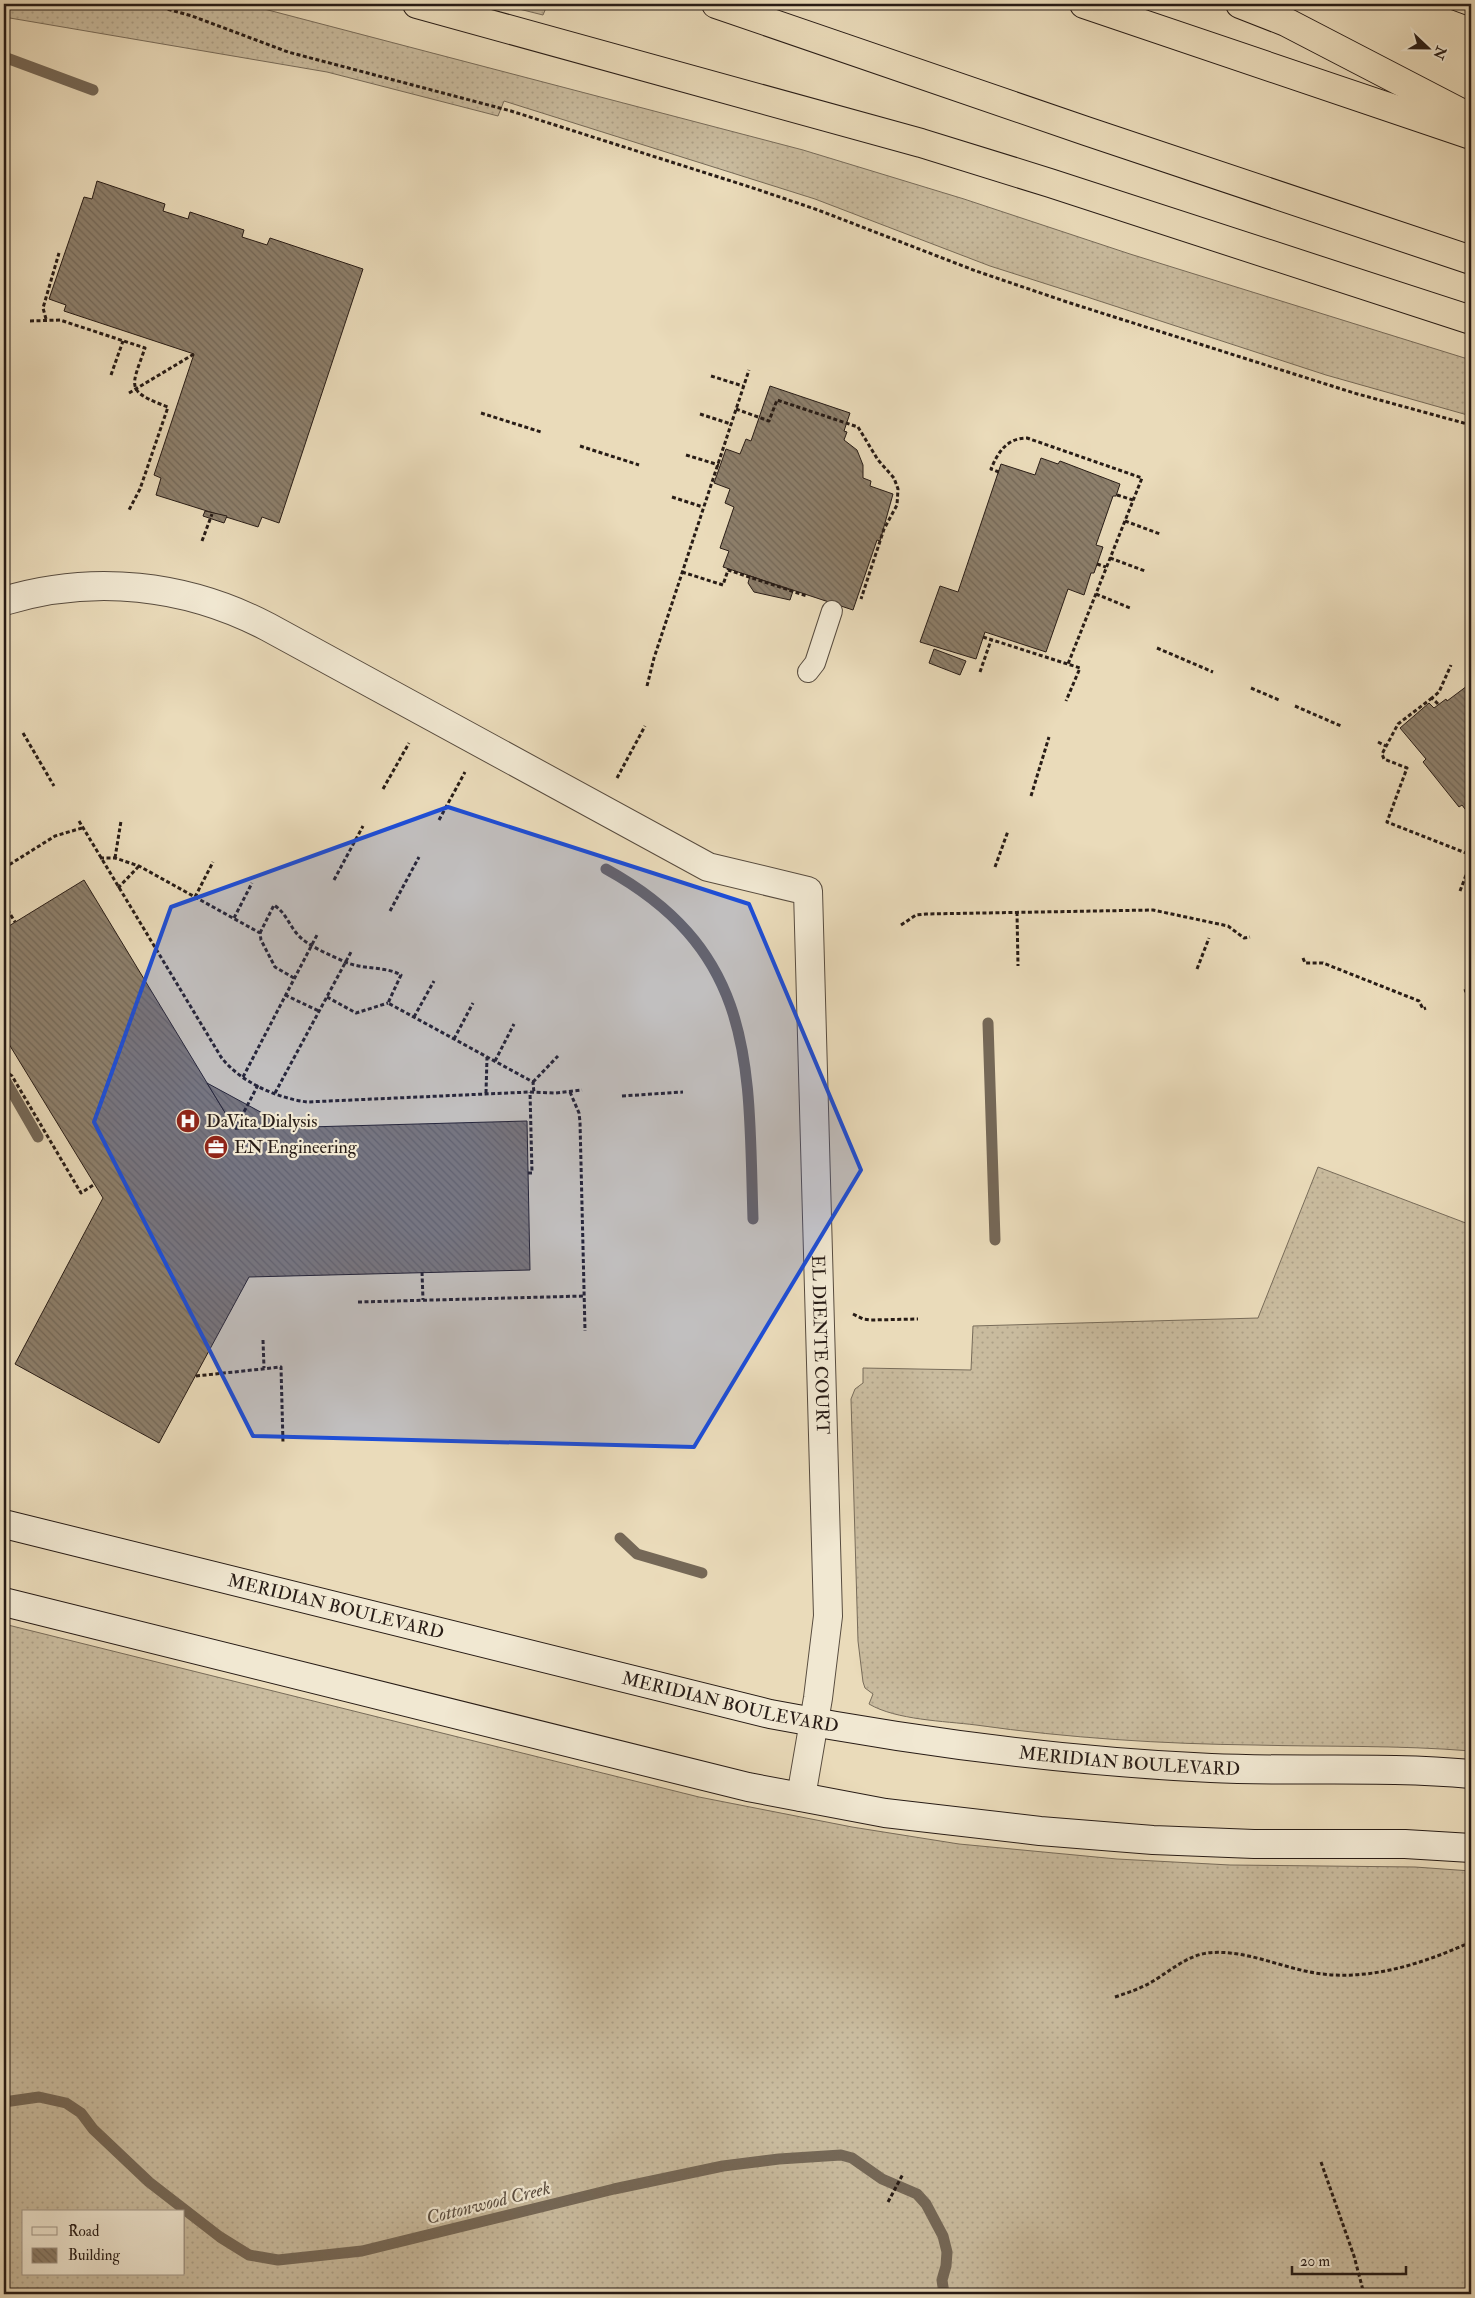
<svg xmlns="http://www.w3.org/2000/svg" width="1475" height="2298" viewBox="0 0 1475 2298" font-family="'IM FELL Double Pica',serif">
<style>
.grass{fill:url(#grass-dots);stroke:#786c5a;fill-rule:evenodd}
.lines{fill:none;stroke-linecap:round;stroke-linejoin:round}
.stream{stroke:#756857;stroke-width:11}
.building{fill:url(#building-back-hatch);stroke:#281c16}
.service-casing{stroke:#584c3f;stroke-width:22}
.minor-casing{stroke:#584c3f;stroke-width:30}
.secondary-casing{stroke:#281c16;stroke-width:30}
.motorway-casing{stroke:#281c16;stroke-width:30}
.path{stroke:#281c16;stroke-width:3;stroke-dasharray:4 2.5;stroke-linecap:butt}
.service{stroke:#f1e8d2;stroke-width:20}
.minor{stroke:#f1e8d2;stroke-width:28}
.secondary{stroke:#f1e8d2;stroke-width:28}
.motorway{stroke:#eadbba;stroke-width:28}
.tram{stroke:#281c16;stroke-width:1}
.marked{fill:#1d4ed8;fill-opacity:0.2;stroke:#1d4ed8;stroke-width:4;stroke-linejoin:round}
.labels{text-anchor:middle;stroke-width:4.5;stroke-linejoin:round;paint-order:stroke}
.poi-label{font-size:18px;fill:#281c16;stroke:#f1e8d2;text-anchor:start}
.street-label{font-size:18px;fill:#281c16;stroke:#f1e8d2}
.water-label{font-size:19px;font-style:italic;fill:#5b4e41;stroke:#f1e8d2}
</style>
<defs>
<pattern id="grass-dots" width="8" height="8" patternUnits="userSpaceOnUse" patternTransform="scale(1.25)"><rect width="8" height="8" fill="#c9bb9e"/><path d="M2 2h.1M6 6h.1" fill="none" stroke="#ada087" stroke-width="1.8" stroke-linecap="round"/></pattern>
<pattern id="building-back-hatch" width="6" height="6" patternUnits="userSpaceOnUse" patternTransform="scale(1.25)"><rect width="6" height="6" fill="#8d7f6b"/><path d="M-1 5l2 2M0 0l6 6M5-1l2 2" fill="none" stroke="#736757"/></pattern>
</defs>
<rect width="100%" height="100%" fill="#eadbba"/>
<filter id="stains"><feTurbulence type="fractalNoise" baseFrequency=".004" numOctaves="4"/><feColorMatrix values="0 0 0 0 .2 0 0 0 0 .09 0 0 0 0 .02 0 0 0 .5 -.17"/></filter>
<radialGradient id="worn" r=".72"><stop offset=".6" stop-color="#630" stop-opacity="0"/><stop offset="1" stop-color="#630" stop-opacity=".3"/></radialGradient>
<g class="grass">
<path d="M 4,4 L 245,4 L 803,150 L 964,199 L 1130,254 L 1471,360 L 1471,416 L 1326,375 L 1084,296 L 990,266 L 815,199 L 504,101 L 498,116 L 327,72 L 4,17 Z"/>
<path d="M 499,4 L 534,4 L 546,8 L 543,15 Z"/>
<path d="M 1318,1167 L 1471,1225 L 1471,1751 C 1399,1745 1327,1747 1255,1745 C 1162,1744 1068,1738 976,1725 C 944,1721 896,1720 869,1704 L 873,1694 L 865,1688 L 863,1682 L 858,1641 L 851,1399 L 855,1389 L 863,1383 L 863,1368 L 971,1370 L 973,1326 L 1258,1318 Z"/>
<path d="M 4,1624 L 699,1797 L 852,1827 L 959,1844 L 1117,1859 L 1230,1865 L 1415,1867 L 1471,1871 L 1471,2294 L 4,2294 ZM 24,2212 L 184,2212 L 184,2274 L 24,2274 Z"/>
</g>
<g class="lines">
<g class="stream">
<path d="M 4,57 L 93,90"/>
<path d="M 606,869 C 758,953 748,1067 753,1219"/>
<path d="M 988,1023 L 995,1240"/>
<path d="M 4,1078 L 38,1137"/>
<path d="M 620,1538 L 637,1554 L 702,1573"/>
<path d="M 4,2102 L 39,2097 L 66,2103 L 81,2113 L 93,2129 L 149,2182 L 220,2237 L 249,2255 L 278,2260 L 362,2251 L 614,2189 L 723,2166 L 779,2159 L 841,2155 L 852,2158 L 882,2179 L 917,2194 L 926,2204 L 943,2236 L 947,2252 L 946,2266 L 942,2280 L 944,2294"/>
</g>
</g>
<g class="building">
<path d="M 97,181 L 165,204 L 163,211 L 188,219 L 190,212 L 244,230 L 242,237 L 267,245 L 270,238 L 363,269 L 279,523 L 262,517 L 258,527 L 156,495 L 161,478 L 154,475 L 194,354 L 64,311 L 66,305 L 49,299 L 84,197 L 92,199 Z"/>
<path d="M 770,386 L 850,413 L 844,431 L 847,432 L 844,440 L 857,450 L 863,465 L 863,478 L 871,481 L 870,486 L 893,494 L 880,541 L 877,540 L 853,610 L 723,567 L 729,551 L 720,548 L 734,507 L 725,503 L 730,489 L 714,483 L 726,449 L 740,454 L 746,439 L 751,441 Z"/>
<path d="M 1041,458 L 1058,464 L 1060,461 L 1120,484 L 1116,496 L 1113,496 L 1096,545 L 1103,547 L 1094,573 L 1091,573 L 1084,595 L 1068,589 L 1046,652 L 985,632 L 976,659 L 920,642 L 940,586 L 958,592 L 1001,464 L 1035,475 Z"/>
<path d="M 205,511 L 227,516 L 224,523 L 203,516 Z"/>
<path d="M 750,576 L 793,591 L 790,600 L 754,592 L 748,583 Z"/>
<path d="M 934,649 L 966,661 L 960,675 L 929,663 Z"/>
<path d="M 1471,683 L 1471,817 L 1462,805 L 1459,807 L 1423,762 L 1426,759 L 1400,728 L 1429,703 L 1434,708 L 1446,699 L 1447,701 Z"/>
<path d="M 84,880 L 235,1129 L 527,1121 L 530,1270 L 249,1277 L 159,1443 L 15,1364 L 103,1198 L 4,1036 L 4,929 Z"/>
<path d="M 207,1083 L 290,1128 L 235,1129 Z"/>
</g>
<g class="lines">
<g class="service-casing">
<path id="service" d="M 808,672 L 815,663 L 832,611"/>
</g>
<g class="minor-casing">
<g id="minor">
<path id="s1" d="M 4,601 C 93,574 186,584 268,627 L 708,867 L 808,891 L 828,1616 L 818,1698 L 801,1797"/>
</g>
</g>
<g class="secondary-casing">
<g id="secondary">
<path id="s2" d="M 4,1524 L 770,1714 C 916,1742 1062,1761 1211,1768 C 1298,1772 1384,1766 1471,1774"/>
<path d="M 4,1602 L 748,1787 L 885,1813 L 1040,1831 L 1153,1840 L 1254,1844 L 1405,1844 L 1471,1848"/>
</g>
</g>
<g class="motorway-casing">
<g id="motorway">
<path d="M 417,4 L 921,143 L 1050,183 L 1471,320"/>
<path d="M 716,4 L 1086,131 L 1471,260"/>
<path d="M 1084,4 L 1471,135"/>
<path d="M 1240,4 L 1286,22 L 1471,118"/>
</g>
</g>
<g class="path">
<path d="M 149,4 L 192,16 L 288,52 L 511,111 L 753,188 L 818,210 L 976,271 L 1067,302 L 1354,393 L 1471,425"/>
<path d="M 46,319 L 43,308 L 59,253"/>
<path d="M 30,321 L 60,320 L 145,348 C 131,388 125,391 168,407 L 140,489 L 129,510"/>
<path d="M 111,375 L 123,341"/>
<path d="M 711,376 L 743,386"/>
<path d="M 129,393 L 194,354"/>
<path d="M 736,409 L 769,421 L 777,400 L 858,427 L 878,460 L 894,478 L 898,489 L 897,505 L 884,529 L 861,599"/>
<path d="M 481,413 L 541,432"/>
<path d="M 700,414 L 731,424"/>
<path d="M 580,446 L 639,465"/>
<path d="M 686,455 L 719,465"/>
<path d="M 999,472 L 991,469 C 998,452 1007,438 1027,438 L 1142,478 L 1068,664"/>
<path d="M 1117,495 L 1133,500"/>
<path d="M 672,497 L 703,507"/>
<path d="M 1125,521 L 1160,534"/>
<path d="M 202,541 L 212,514"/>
<path d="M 1110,558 L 1145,571"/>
<path d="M 1097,564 L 1106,567"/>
<path d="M 682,572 L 723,585 L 728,570 L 807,596"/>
<path d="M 1096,594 L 1130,608"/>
<path d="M 983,637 L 1080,668 L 1066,701"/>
<path d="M 1157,648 L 1213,672"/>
<path d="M 980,672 L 991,640"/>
<path d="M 647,686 L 654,658 L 749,370"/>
<path d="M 1251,688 L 1279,700"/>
<path d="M 1432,698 L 1398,724 L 1382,754 L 1384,759 L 1407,768 L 1387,822 L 1471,855"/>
<path d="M 1438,704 L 1432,698 L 1439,692 L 1451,665"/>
<path d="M 1295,706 L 1341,726"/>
<path d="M 23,733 L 54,786"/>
<path d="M 1378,742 L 1386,746"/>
<path d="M 617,778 L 645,726"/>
<path d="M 383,789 L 409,743"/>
<path d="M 1031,796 L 1049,737"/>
<path d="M 439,820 L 465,772"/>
<path d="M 79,821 L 221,1057 C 240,1082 277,1098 307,1102 L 530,1092 L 556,1093 L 582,1090"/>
<path d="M 100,858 L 115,858 L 139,866 L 260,933 L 261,940 L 275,967 L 294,978"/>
<path d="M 115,858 L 121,821"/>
<path d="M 995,867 L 1008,831"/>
<path d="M 4,868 L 55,836 L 82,828"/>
<path d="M 334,880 L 363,826"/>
<path d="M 118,888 L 139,866"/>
<path d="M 1460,891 L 1471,862"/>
<path d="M 195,897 L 213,862"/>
<path d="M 4,904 L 15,922"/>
<path d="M 390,911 L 419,857"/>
<path d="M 1017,912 L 1018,966"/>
<path d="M 234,918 L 252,883"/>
<path d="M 901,925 L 916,915 L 926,914 L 1153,910 L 1228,926 L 1244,938 L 1250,937"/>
<path d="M 260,933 L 274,905 C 286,913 289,925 298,935 C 309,947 331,955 345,962 C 364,970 385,966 401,975 L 388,1003 L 533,1082 L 534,1093"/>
<path d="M 1303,958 L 1305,963 L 1323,963 L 1414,999 L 1419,1001 L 1423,1009 L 1426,1008"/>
<path d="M 1197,969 L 1209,938"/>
<path d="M 1464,991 L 1468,990 L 1471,993"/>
<path d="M 285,995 L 319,1011"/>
<path d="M 327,997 L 356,1013 L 388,1003"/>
<path d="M 414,1017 L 434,981"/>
<path d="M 454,1039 L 473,1003"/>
<path d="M 495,1061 L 514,1024"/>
<path d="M 4,1070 L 12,1076 L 81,1193 L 95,1184"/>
<path d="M 243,1077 L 317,935"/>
<path d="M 533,1082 L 558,1056"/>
<path d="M 570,1092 L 579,1113 L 580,1122 L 585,1331"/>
<path d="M 275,1093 L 351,952"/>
<path d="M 486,1093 L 487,1057"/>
<path d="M 622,1096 L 683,1092"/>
<path d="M 235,1129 L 258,1085"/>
<path d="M 528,1173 L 532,1173 L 530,1092"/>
<path d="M 422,1272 L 423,1300"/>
<path d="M 358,1302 L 584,1296"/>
<path d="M 853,1314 L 863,1319 L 871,1320 L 918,1319"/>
<path d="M 263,1340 L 264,1368"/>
<path d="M 196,1376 L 281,1367 L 283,1443"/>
<path d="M 1115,1997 C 1127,1993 1139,1989 1150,1983 C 1169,1972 1186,1956 1207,1953 C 1240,1949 1273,1964 1305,1971 C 1361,1984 1420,1965 1471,1942"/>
<path d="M 1321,2162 L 1354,2256 L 1364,2294"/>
<path d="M 888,2202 L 903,2174"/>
</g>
<use href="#service" class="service"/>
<use href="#minor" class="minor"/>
<use href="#secondary" class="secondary"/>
<use href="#motorway" class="motorway"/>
<path class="tram" d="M 1436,4 L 1471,17"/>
</g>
<path class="marked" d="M 448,807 L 749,904 L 861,1170 L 694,1447 L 253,1436 L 94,1122 L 171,907 Z"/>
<defs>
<g id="hospital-disc" transform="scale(1.25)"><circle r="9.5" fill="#8f2418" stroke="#f1e8d2"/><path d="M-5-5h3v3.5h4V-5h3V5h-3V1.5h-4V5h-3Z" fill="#fff"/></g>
<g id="office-disc" transform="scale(1.25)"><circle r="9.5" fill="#8f2418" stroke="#f1e8d2"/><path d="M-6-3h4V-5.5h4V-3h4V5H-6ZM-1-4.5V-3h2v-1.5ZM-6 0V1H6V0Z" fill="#fff"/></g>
</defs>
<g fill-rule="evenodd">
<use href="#hospital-disc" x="188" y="1121"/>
<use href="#office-disc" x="216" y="1147"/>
</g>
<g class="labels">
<g class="poi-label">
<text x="206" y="1127">DaVita Dialysis</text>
<text x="234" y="1153">EN Engineering</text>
</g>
<g class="street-label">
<text dy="6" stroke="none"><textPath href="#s1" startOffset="1330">EL DIENTE COURT</textPath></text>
<text dy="6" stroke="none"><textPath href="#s2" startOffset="342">MERIDIAN BOULEVARD</textPath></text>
<text dy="6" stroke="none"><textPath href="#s2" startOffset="748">MERIDIAN BOULEVARD</textPath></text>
<text dy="6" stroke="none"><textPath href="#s2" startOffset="1152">MERIDIAN BOULEVARD</textPath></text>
</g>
<g class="water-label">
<text transform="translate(488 2202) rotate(-14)" y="7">Cottonwood Creek</text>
</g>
</g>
<rect width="1475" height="2298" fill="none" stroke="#eadbba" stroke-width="20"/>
<rect x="5" y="5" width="1465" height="2288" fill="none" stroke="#281c16" stroke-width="2.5"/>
<rect x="10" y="10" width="1455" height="2278" fill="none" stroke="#281c16"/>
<rect x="22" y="2210" width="162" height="65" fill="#f1e8d2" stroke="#a19687"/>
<rect x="32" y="2227" width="25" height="8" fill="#f1e8d2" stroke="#a19687"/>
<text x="68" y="2236" font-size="15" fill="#281c16">Road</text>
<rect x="32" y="2248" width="25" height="15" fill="url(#building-back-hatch)" stroke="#a19687"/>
<text x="68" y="2260" font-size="15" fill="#281c16">Building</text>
<g transform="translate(1428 48) rotate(112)" stroke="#f1e8d2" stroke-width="4" paint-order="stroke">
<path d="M0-4L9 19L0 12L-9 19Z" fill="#281c16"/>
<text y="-8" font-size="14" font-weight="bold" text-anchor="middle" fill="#281c16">N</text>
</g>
<path d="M1292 2266v8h114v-8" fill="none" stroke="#281c16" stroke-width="2.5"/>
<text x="1300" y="2266" font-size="15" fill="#281c16" stroke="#f1e8d2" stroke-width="4" paint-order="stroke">20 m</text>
<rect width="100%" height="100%" filter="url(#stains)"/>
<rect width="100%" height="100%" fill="url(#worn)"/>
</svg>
